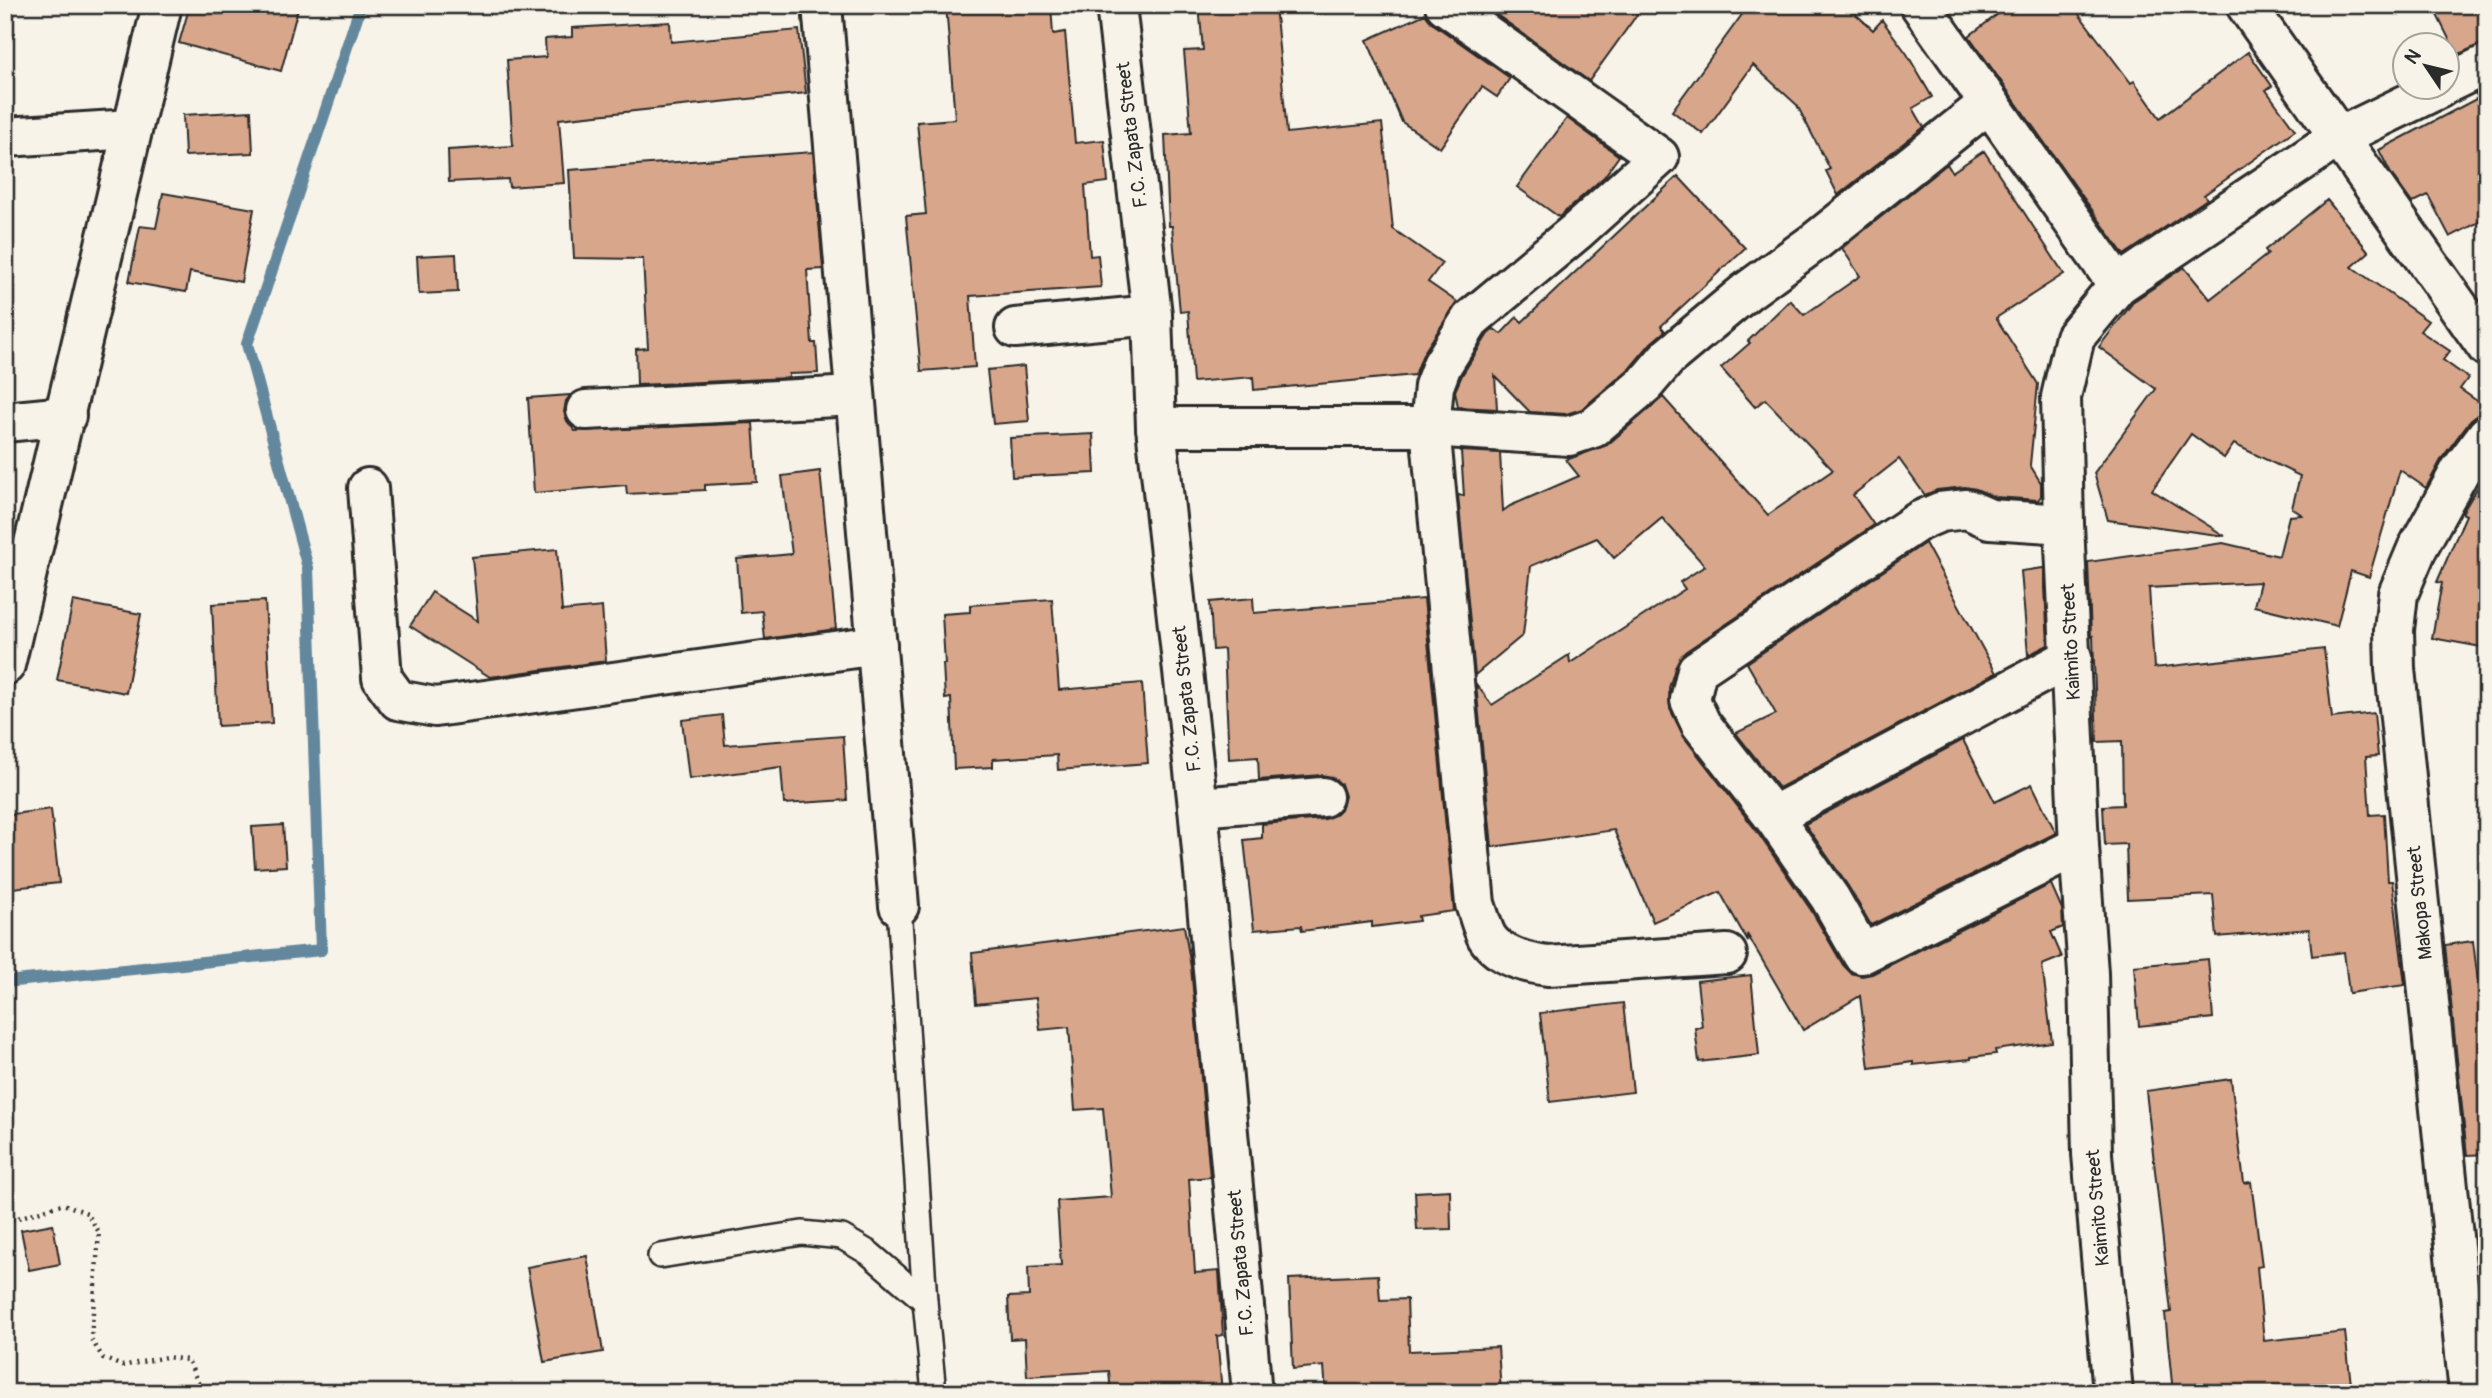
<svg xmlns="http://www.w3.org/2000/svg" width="2492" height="1398" viewBox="0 0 2492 1398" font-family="Pangolin,sans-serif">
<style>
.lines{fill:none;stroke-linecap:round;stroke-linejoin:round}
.stream{stroke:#64879d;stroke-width:12}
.building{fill:#d8a68b;stroke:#2b2b2b;stroke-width:2}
.service-casing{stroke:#2b2b2b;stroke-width:28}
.minor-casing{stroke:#2b2b2b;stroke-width:44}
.path{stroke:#2b2b2b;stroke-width:4.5;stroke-dasharray:2 5;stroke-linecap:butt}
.service{stroke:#f7f3e8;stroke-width:23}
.minor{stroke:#f7f3e8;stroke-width:38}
.labels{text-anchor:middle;stroke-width:7;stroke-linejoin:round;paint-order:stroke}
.street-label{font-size:19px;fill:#2b2b2b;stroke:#f7f3e8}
</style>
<rect width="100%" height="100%" fill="#f7f3e8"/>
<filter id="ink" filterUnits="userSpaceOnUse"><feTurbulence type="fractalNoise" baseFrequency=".0143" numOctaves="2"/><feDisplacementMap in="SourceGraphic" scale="14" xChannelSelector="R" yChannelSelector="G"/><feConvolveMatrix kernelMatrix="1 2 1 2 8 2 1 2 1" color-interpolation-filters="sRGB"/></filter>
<g filter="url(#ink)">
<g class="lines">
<path class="stream" d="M 5,982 L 321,950 L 308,568 L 247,344 L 361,5"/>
</g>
<g class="building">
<path d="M 190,5 L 299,5 L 281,71 L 179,43 Z"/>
<path d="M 946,5 L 1051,5 L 1053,34 L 1065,32 L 1075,143 L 1104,140 L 1108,182 L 1085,185 L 1090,256 L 1098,255 L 1101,287 L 970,296 L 975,367 L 921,371 L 906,216 L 926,214 L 917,122 L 955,119 Z"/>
<path d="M 1199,5 L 1275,5 L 1287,133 L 1382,123 L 1393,229 L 1442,263 L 1428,282 L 1457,302 L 1423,354 L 1415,375 L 1254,390 L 1253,377 L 1193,382 L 1188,311 L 1180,312 L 1172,226 L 1169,226 L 1165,135 L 1191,133 L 1184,51 L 1203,50 Z"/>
<path d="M 1483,5 L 1644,5 L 1589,81 Z"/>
<path d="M 1749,5 L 1846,5 L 1873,30 L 1882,20 L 1907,54 L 1932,97 L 1913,108 L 1924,127 L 1838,195 L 1826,171 L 1830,169 L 1797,105 L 1753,65 L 1703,134 L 1672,111 Z"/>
<path d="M 2010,5 L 2072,5 L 2131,83 L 2134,81 L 2160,118 L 2248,52 L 2272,86 L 2266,90 L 2295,130 L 2204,195 L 2207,199 L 2124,255 L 1969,36 Z"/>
<path d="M 2432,5 L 2487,5 L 2487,42 L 2457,55 Z"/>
<path d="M 1425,14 L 1432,23 L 1510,78 L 1497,97 L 1482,87 L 1440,148 L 1402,122 L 1367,40 Z"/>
<path d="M 670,22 L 671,42 L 799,30 L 806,93 L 559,119 L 564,183 L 509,187 L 508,179 L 449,182 L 448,150 L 513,146 L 507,60 L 546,57 L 545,39 L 572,37 L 572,28 Z"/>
<path d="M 2487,88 L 2487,218 L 2450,237 L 2428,195 L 2412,203 L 2390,172 L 2379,150 L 2478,98 L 2476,94 Z"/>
<path d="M 251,111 L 253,153 L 185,156 L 183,115 Z"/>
<path d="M 1567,118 L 1619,156 L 1604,177 L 1559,217 L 1517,187 Z"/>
<path d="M 1984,151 L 2064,274 L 1996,318 L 2038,384 L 2030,465 L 2041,483 L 2041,496 L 2038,500 L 1995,497 L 1976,489 L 1965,487 L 1937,490 L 1925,495 L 1899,459 L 1853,495 L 1874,525 L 1685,652 L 1676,665 L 1669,688 L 1670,709 L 1684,737 L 1755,829 L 1811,910 L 1843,965 L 1851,973 L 1862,976 L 1872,974 L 2051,884 L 2062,909 L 2063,927 L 2051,932 L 2062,957 L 2042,965 L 2052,1042 L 1995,1050 L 1996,1054 L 1971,1057 L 1971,1059 L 1913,1065 L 1913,1062 L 1869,1068 L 1860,996 L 1803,1030 L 1747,934 L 1748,942 L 1720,892 L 1653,922 L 1614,830 L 1492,847 L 1476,684 L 1492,705 L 1569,655 L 1570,663 L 1685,589 L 1680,582 L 1705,566 L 1662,518 L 1614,558 L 1597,538 L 1531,566 L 1523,635 L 1475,675 L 1458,495 L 1464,496 L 1461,451 L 1500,453 L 1503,511 L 1510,506 L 1579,476 L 1566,460 L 1607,445 L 1663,397 L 1768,515 L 1833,470 L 1765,399 L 1755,407 L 1721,368 L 1750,343 L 1748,341 L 1790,300 L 1804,315 L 1860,276 L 1842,248 L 1947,164 L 1952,172 Z"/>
<path d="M 813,152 L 823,269 L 807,270 L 812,343 L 816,343 L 818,373 L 789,374 L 789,378 L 637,385 L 636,349 L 648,348 L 643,259 L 574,258 L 569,170 Z"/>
<path d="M 1678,176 L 1745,248 L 1661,326 L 1665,331 L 1651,343 L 1630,368 L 1582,409 L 1566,414 L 1530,412 L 1495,376 L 1497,409 L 1458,407 L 1455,391 L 1462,375 L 1488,334 L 1494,329 L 1501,334 L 1517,317 L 1522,322 Z"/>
<path d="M 163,193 L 254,209 L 241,282 L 190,272 L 186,292 L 129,282 L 140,226 L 156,228 Z"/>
<path d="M 2327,200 L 2369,252 L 2352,267 L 2428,321 L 2420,331 L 2450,351 L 2443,360 L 2468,378 L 2460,389 L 2487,408 L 2487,414 L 2478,415 L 2469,422 L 2442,458 L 2426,488 L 2400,470 L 2369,577 L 2351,571 L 2337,626 L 2254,606 L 2260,582 L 2149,588 L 2154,668 L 2324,649 L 2332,718 L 2374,713 L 2378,756 L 2366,757 L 2370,815 L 2384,814 L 2388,881 L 2392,881 L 2405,985 L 2349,993 L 2344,952 L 2312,956 L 2309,929 L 2217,937 L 2213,895 L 2128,899 L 2126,844 L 2105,845 L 2103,806 L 2123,805 L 2122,741 L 2097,742 L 2093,636 L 2091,637 L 2088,562 L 2223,543 L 2279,556 L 2289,516 L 2302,515 L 2292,508 L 2300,476 L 2234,444 L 2224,458 L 2191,434 L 2152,490 L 2225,536 L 2108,520 L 2094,473 L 2156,389 L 2099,347 L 2134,301 L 2184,267 L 2210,299 L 2268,254 L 2265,250 Z"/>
<path d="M 456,254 L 458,292 L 419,294 L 417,256 Z"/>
<path d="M 1024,366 L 1029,421 L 993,424 L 987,370 Z"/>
<path d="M 571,395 L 566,401 L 564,412 L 567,421 L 575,431 L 753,423 L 757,482 L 705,485 L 705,490 L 627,494 L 626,485 L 534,493 L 528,398 Z"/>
<path d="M 1093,434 L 1095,473 L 1012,477 L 1010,438 Z"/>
<path d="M 820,471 L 836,629 L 765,639 L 762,611 L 741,613 L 737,559 L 792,554 L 782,476 Z"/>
<path d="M 2487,472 L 2487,648 L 2432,638 L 2442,583 L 2437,582 L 2466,515 L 2462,513 Z"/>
<path d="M 1925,543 L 1996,673 L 1779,788 L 1736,733 L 1776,714 L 1747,663 Z"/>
<path d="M 557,549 L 562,611 L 602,607 L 606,661 L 490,677 L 410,626 L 432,592 L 478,621 L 472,557 Z"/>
<path d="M 2044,568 L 2048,645 L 2028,655 L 2021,571 Z"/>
<path d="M 1253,598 L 1254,613 L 1424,599 L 1454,911 L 1418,916 L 1419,921 L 1372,927 L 1372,922 L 1302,931 L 1301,926 L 1254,930 L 1244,840 L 1262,838 L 1262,824 L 1325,819 L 1335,815 L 1342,807 L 1345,796 L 1341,784 L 1332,777 L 1321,775 L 1259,780 L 1258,757 L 1229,759 L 1224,649 L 1213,650 L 1210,602 Z"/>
<path d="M 1052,599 L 1059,690 L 1142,683 L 1148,763 L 1058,770 L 1057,755 L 993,759 L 993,767 L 954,769 L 951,698 L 945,699 L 943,664 L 945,664 L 942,614 L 970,612 L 970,605 Z"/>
<path d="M 73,601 L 141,614 L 126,693 L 57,680 Z"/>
<path d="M 265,601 L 272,723 L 218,726 L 212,604 Z"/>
<path d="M 722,715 L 725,745 L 843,736 L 847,800 L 784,804 L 781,767 L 689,779 L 682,720 Z"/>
<path d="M 1963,740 L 1995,802 L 2032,784 L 2056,833 L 1871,925 L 1848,886 L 1805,824 Z"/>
<path d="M 51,809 L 59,883 L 13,888 L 13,884 L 5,885 L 5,815 Z"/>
<path d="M 283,825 L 286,866 L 255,868 L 252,827 Z"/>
<path d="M 1184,926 L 1191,967 L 1210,1177 L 1189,1179 L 1195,1273 L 1219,1271 L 1223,1335 L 1217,1336 L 1222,1393 L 1111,1393 L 1109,1371 L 1027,1376 L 1025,1338 L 1010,1339 L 1008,1297 L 1029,1296 L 1028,1267 L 1061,1265 L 1057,1201 L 1111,1197 L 1103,1108 L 1075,1110 L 1069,1027 L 1040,1030 L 1036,998 L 976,1004 L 972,953 Z"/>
<path d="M 2473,941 L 2487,1054 L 2487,1154 L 2467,1155 L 2445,945 Z"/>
<path d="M 2208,959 L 2213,1018 L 2139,1026 L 2134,966 Z"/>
<path d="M 1751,975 L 1759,1055 L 1699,1062 L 1695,1028 L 1702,1027 L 1697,981 Z"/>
<path d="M 1623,1003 L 1633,1092 L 1550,1102 L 1540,1013 Z"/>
<path d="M 2231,1079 L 2244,1183 L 2251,1182 L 2262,1266 L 2257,1267 L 2264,1341 L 2345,1332 L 2352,1393 L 2173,1393 L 2165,1313 L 2171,1312 L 2146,1091 Z"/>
<path d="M 1450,1190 L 1451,1229 L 1417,1230 L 1415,1192 Z"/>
<path d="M 53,1224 L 60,1264 L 29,1270 L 21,1230 Z"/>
<path d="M 587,1256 L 603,1352 L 544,1362 L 527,1267 Z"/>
<path d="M 1378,1275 L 1380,1300 L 1407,1299 L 1409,1351 L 1498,1347 L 1501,1393 L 1326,1393 L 1324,1366 L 1293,1369 L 1289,1279 Z"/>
</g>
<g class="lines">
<g class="service-casing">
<g id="service">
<path d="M 899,906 L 925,1301 L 934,1393"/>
<path d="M 660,1256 L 802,1233 L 842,1237 L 869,1253 L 925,1301"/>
</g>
</g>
<g class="minor-casing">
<g id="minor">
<path d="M 822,5 L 899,906"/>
<path d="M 1116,5 L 1152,315 L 1156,427 L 1198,807 L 1252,1393"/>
<path d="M 1445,5 L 1659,157 L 1578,230 L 1471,319 L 1442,365 L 1434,386 L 1430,427 L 1475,904 C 1479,915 1482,928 1487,937 C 1500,957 1526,963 1548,966 L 1727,954"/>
<path d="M 1920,5 L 2118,285"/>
<path d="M 2246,5 L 2487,347"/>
<path d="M 2446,84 L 2487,64"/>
<path d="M 5,137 L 132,129"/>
<path d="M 1015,328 L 1152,315"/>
<path d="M 586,410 L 855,396"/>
<path d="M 5,422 L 66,416"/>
<path d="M 1156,427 L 1430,427 L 1569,436 L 1593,428 L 1645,384 L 1668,357 L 1746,292 L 1816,241 L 1989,103"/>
<path d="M 368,488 L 382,678 L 398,700 L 435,707 L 877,645"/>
<path d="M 2064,524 L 1990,519 L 1967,509 L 1940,512 L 1919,521 L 1697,670 L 1690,700 L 1701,724 L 1773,816 L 1830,898 L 1862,954 L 2079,846"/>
<path d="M 5,665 L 162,5"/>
<path d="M 1198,807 L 1323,797"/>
<path d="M 1773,816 L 2072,657"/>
<path d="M 2113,1393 L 2092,1154 L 2088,973 L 2079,846 L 2064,524 L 2061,397 L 2075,337 L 2118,285 L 2337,138 L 2440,88"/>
<path d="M 2469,1393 L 2395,669 L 2394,630 L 2398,594 L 2417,549 L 2460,471 L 2487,435"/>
</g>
</g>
<g class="path">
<path d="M 5,1030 L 10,999"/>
<path d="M 5,1222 L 63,1204 L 87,1213 L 99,1232 L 91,1339 L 103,1358 L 122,1366 L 166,1357 L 188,1360 L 200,1387 L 201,1393"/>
</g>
<use href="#service" class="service"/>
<use href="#minor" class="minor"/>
</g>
</g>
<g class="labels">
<g class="street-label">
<text transform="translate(1131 135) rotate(-97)" y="7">F.C. Zapata Street</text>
<text transform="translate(2070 642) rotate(-93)" y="7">Kaimito Street</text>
<text transform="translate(1186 699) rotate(-96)" y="7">F.C. Zapata Street</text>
<text transform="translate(2419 903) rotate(-96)" y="7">Makopa Street</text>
<text transform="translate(2097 1208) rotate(-95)" y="7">Kaimito Street</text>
<text transform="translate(1240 1263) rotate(-95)" y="7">F.C. Zapata Street</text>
</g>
</g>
<rect width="2492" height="1398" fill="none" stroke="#f7f3e8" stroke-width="28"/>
<rect x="14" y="14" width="2464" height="1370" fill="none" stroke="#2b2b2b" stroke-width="2.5" filter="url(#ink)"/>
<g transform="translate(2426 66) rotate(305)"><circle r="33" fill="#f7f3e8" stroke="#a5a39c" stroke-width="2"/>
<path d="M0-5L12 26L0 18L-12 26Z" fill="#2b2b2b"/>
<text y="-10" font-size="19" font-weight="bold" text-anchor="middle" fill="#2b2b2b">N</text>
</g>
</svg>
